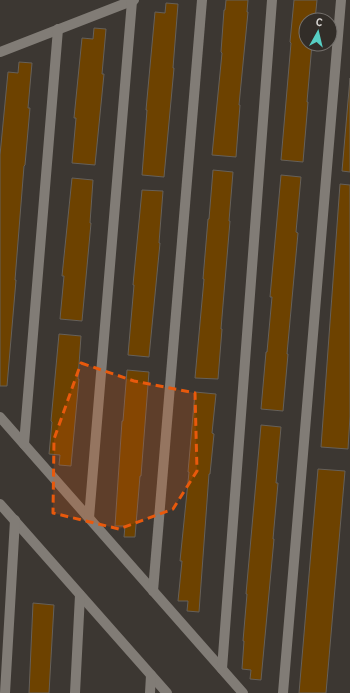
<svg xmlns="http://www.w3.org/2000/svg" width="350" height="693" viewBox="0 0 350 693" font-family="Overpass,sans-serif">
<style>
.building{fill:#6d4200;stroke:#65605a}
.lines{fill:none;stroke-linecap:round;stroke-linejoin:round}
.minor{stroke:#817c76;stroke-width:10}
.marked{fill:#e8590c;fill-opacity:0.2;stroke:#e8590c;stroke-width:3;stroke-dasharray:8 5;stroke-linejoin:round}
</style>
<rect width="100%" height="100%" fill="#3c3732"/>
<g class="building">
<path d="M 226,0 L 248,0 L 247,12 L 248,12 L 239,105 L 240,105 L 236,157 L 212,155 L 222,53 L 221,52 L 224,10 L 225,10 Z"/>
<path d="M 294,0 L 317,0 L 315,20 L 306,20 L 306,44 L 313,44 L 312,44 L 307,102 L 308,102 L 303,162 L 281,160 L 291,43 L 290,42 Z"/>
<path d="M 166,3 L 178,4 L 173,68 L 174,68 L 164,177 L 142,175 L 147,110 L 146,110 L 155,12 L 165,13 Z"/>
<path d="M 94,28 L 106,29 L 102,74 L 104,74 L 95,165 L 72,163 L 76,118 L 74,118 L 82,38 L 93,39 Z"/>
<path d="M 19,62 L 32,63 L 28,108 L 30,108 L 25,165 L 24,166 L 15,280 L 16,280 L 7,386 L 0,386 L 0,155 L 8,72 L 18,73 Z"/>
<path d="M 350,78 L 350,172 L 342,171 Z"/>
<path d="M 213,170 L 233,172 L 229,221 L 230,221 L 221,329 L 222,329 L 218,379 L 195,378 L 204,279 L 203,279 L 208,219 L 209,219 Z"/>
<path d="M 281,175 L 301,177 L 296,232 L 298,233 L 287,354 L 288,354 L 283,411 L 261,409 L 266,352 L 267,352 L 272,297 L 270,297 Z"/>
<path d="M 72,178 L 93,180 L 90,223 L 91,223 L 82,321 L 60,319 L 64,276 L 62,276 Z"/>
<path d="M 340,184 L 350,185 L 350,416 L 348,449 L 321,447 Z"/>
<path d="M 142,190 L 163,191 L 159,243 L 160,243 L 149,357 L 128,355 L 134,285 L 133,285 Z"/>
<path d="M 59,334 L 81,336 L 78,379 L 79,379 L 71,466 L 59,465 L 60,455 L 49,454 L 52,422 L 51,421 Z"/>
<path d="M 127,370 L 149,372 L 141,476 L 140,476 L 135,537 L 124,537 L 125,526 L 115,526 L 122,421 L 123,421 Z"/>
<path d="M 195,392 L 216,394 L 212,433 L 214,434 L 210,474 L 209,474 L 199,612 L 187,611 L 188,601 L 178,601 L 182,561 L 180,561 L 189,472 L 188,472 Z"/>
<path d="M 261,425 L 281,427 L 276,483 L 278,483 L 273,539 L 274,539 L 261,680 L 250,679 L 251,670 L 242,669 L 244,641 L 243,641 L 247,594 L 246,594 Z"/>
<path d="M 318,469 L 345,471 L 326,693 L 299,693 Z"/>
<path d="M 33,603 L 54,605 L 49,693 L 29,693 Z"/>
</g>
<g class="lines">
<g class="minor">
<path d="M 0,52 L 134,0"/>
<path d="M 0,417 L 243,693"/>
<path d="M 24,444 L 58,29"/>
<path d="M 0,504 L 167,693"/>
<path d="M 89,518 L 132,1"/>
<path d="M 153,591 L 202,0"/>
<path d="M 222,669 L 272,0"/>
<path d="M 5,693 L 15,520"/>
<path d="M 75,693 L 80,595"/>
<path d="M 150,693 L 151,675"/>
<path d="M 283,693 L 341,0"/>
</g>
</g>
<path class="marked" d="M 81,363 L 134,381 L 195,393 L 197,471 L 173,509 L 119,529 L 53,513 L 54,439 Z"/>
<g transform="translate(318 32) rotate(8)"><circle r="19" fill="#322d28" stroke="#75716d"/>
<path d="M0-3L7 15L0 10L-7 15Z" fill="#56cec3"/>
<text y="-6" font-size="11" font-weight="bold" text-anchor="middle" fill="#dad7d4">С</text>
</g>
</svg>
